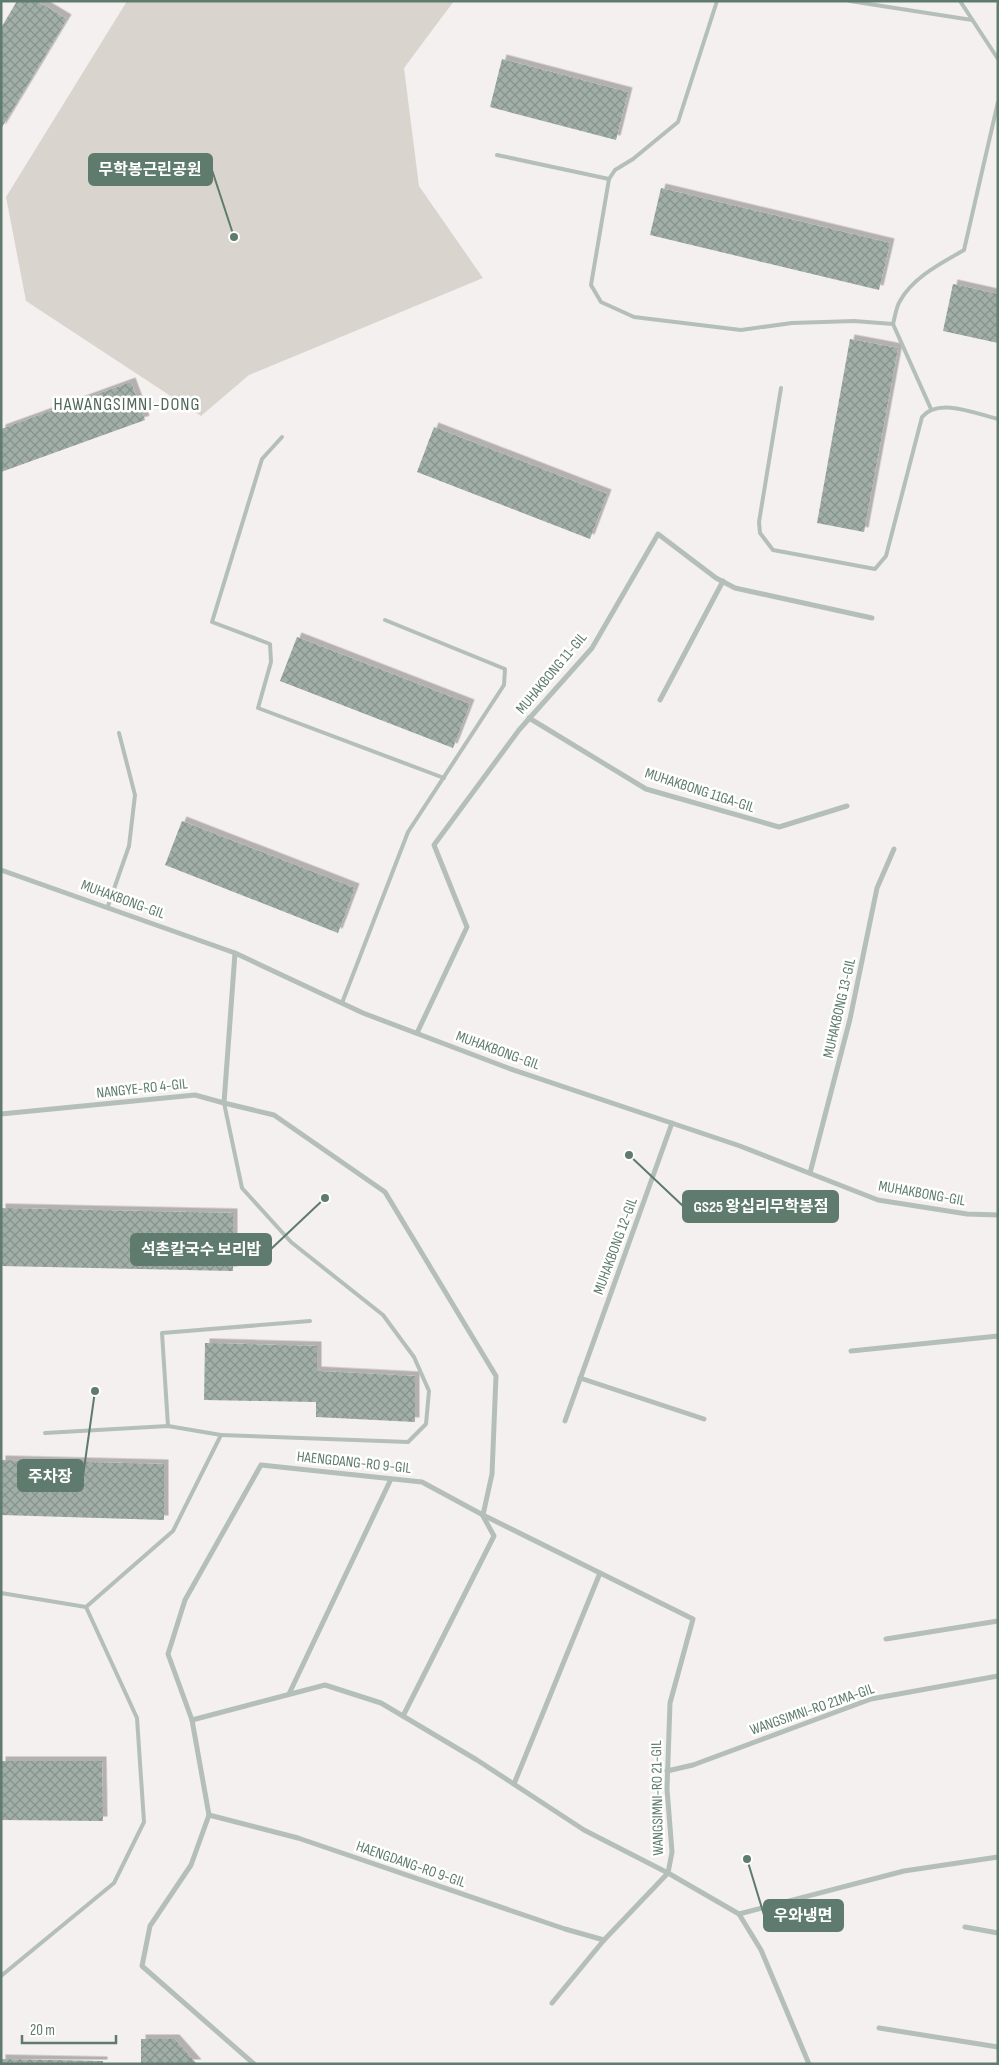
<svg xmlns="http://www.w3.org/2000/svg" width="999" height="2065" viewBox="0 0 999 2065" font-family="'Sofia Sans Condensed','Noto Sans KR',sans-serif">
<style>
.green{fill:#d9d5ce}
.building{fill:url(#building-cross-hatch);filter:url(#shadow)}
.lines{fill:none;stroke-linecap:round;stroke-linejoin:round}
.lane{stroke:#b5bfba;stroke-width:4}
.street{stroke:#b5bfba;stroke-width:5}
.labels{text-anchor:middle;stroke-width:5;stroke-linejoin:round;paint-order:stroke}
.street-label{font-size:15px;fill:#5e7b6d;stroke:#fff}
.quarter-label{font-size:18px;letter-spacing:1px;fill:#50665b;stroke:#fff}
.leader{fill:none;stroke:#5e7b6d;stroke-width:2}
.callout-dot{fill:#5e7b6d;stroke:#fff;stroke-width:2}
.callout{fill:#5e7b6d;stroke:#5e7b6d;stroke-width:2}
.callout-label{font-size:16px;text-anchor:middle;font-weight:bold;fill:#fff}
</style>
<defs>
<pattern id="building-cross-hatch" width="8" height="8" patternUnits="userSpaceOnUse" patternTransform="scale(1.25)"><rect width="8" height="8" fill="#a1afa7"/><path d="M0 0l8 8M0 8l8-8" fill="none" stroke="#86938c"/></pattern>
<filter id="shadow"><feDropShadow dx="4.5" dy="-4.5" stdDeviation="0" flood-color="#0004"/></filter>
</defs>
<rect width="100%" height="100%" fill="#f4f0ef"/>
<path class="green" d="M 127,1 L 454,1 L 404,68 L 419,186 L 483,278 L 249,375 L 201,416 L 26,301 L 6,197 Z"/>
<g class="building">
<path d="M 17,1 L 37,1 L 67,19 L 1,129 L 1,28 Z"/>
<path d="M 502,59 L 628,92 L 616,140 L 490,107 Z"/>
<path d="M 661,188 L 890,243 L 879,290 L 650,235 Z"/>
<path d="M 953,284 L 998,294 L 998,343 L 943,331 Z"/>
<path d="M 850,339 L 898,348 L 864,532 L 817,523 Z"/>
<path d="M 131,382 L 145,420 L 1,472 L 1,429 Z"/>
<path d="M 434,427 L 607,494 L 590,539 L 417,472 Z"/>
<path d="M 297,637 L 470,704 L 453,748 L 280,681 Z"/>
<path d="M 182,821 L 355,888 L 338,933 L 165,865 Z"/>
<path d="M 1,1208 L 233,1213 L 233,1271 L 1,1266 Z"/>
<path d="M 205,1343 L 317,1346 L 317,1371 L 415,1376 L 415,1422 L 316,1417 L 316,1402 L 204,1400 Z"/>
<path d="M 1,1460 L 164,1464 L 164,1520 L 1,1515 Z"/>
<path d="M 1,1761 L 102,1761 L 103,1821 L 1,1820 Z"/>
<path d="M 141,2039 L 175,2039 L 197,2064 L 141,2064 Z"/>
<path d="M 1,2059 L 103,2061 L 103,2064 L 1,2064 Z"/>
</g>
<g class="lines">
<g class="lane">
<path d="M 717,1 L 678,122 L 633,159 L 615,170 L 609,179 L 591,285 L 601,302 L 634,317 L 741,330 L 792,323 L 854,321 L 893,324 C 895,317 896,307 900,301 C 913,277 942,263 964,250 L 998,102"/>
<path d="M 850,1 L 972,20"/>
<path d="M 960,1 L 998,59"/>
<path d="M 497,155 L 609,179"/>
<path d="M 893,324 L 931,409"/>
<path d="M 781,388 L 759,522 L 760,533 L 773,550 L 875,569 L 886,556 L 922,417 C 938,397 977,414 998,419"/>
<path d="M 282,437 L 262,459 L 212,622 L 270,644 L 271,662 L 258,708 L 444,778"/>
<path d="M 108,906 L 129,846 L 135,795 L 119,733"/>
<path d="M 342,1003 L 408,832 L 504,685 L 505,669 L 385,620"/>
<path d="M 168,1426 L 162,1333 L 310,1321"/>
<path d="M 45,1433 L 168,1426 L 221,1435 L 173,1531 L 86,1607"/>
<path d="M 221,1435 L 408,1442 L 426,1424 L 429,1391 L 414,1357 L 383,1315 L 291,1242 L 242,1188 L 224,1103"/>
<path d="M 1,1593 L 86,1607 L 137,1718 L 144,1822 L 114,1883 L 1,1976"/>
</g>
<g class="street">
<path d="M 660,700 L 723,581"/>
<path d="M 529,718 L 646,789 L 779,827 L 847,806"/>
<path d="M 1,870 L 235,953 L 363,1013 L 508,1068 L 740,1146 L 878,1200 L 967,1214 L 998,1215"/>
<path d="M 417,1033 L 467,927 L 434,845 L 519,730 L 592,648 L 658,534 L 716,578 L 735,588 L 872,618"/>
<path d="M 224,1103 L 274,1115 L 385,1192 L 496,1376 L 492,1474 L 483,1515"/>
<path d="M 1,1114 L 195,1095 L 224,1103 L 235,953"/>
<path d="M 810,1173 L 850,1019 L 877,888 L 894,849"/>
<path d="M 851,1351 L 998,1336"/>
<path d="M 580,1378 L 704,1419"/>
<path d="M 565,1421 L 672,1123"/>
<path d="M 886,1639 L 998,1621"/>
<path d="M 289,1694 L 391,1479"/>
<path d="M 403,1716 L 494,1536 L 483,1516"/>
<path d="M 192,1720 L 325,1685 L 381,1703 L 477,1760 L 584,1830 L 668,1873 L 739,1914 L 904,1871 L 998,1857"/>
<path d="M 667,1771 L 693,1765 L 871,1699 L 998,1676"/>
<path d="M 514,1784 L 600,1573"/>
<path d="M 209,1815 L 298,1838 L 565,1929 L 604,1940"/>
<path d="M 739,1914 L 761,1950 L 809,2064"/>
<path d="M 965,1927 L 998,1933"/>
<path d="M 879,2028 L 998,2047"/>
<path d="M 254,2064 L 142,1966 L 150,1926 L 191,1865 L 209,1815 L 192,1720 L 168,1654 L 185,1600 L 261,1465 L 422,1482 L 483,1515 L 693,1619 L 670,1703 L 667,1789 L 672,1852 L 668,1873 L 604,1940 L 552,2003"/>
</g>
</g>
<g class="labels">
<g class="street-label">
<text transform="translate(551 673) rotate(-50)" y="5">MUHAKBONG 11-GIL</text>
<text transform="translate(700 790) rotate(18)" y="5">MUHAKBONG 11GA-GIL</text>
<text transform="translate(123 899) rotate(20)" y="5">MUHAKBONG-GIL</text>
<text transform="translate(839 1008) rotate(-77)" y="5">MUHAKBONG 13-GIL</text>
<text transform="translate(498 1050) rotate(20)" y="5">MUHAKBONG-GIL</text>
<text transform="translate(142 1088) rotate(-6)" y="5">NANGYE-RO 4-GIL</text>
<text transform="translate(922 1193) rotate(10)" y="5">MUHAKBONG-GIL</text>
<text transform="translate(615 1246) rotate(-70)" y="5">MUHAKBONG 12-GIL</text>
<text transform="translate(354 1462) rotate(6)" y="5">HAENGDANG-RO 9-GIL</text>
<text transform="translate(812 1709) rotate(-19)" y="5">WANGSIMNI-RO 21MA-GIL</text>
<text transform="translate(657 1798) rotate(-91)" y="5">WANGSIMNI-RO 21-GIL</text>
<text transform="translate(411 1864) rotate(19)" y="5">HAENGDANG-RO 9-GIL</text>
</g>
<g class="quarter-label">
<text x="127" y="410">HAWANGSIMNI-DONG</text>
</g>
</g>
<path class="leader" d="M234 237L212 170M629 1155L683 1206M325 1198L271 1249M95 1391L83 1476M747 1859L764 1915"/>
<g class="callout-dot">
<circle cx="234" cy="237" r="5"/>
<circle cx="629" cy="1155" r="5"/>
<circle cx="325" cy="1198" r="5"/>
<circle cx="95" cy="1391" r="5"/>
<circle cx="747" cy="1859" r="5"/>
</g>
<g class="callout">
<rect x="89" y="154" width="123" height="31" rx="5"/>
<rect x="683" y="1191" width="155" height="31" rx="5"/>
<rect x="131" y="1234" width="140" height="31" rx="5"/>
<rect x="18" y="1460" width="65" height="31" rx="5"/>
<rect x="764" y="1900" width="79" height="31" rx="5"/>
</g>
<g class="callout-label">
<text x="150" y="175">무학봉근린공원</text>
<text x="761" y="1212">GS25 왕십리무학봉점</text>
<text x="201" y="1255">석촌칼국수 보리밥</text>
<text x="50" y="1482">주차장</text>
<text x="803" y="1921">우와냉면</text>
</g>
<rect width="999" height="2065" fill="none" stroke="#5e7b6d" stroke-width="5"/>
<path d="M22 2035v8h94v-8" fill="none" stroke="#5e7b6d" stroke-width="2.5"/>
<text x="30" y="2035" font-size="15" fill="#5e7b6d" stroke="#ffffff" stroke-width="4" paint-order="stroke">20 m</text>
</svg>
